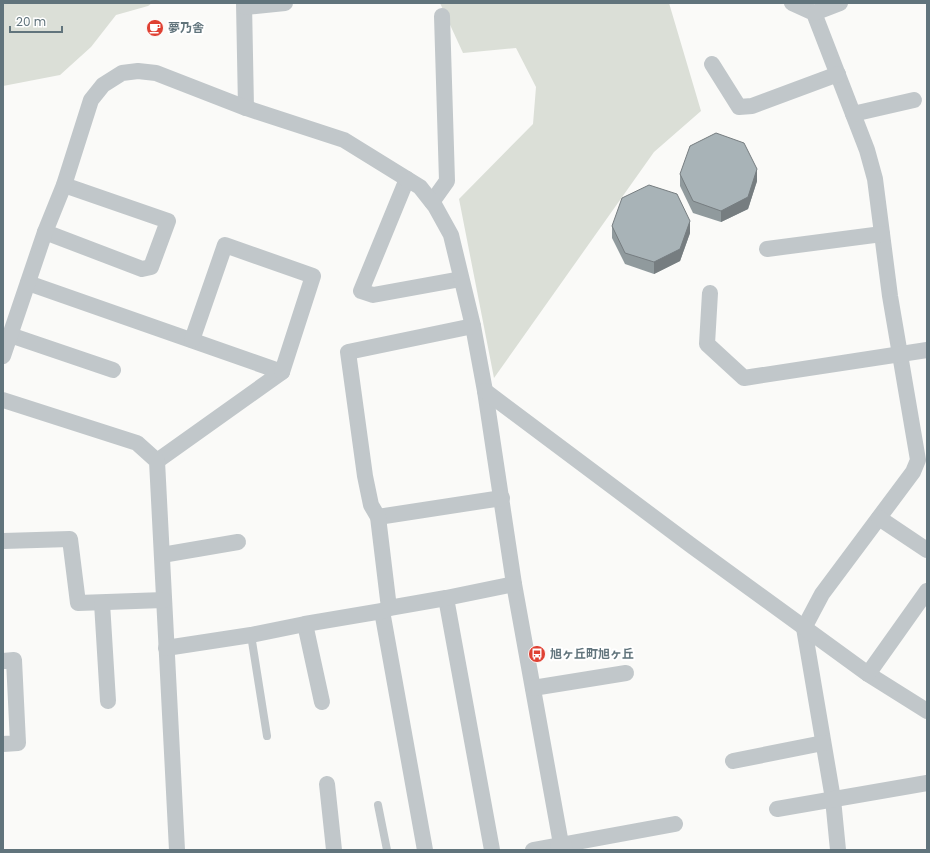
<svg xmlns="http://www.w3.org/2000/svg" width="930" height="853" viewBox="0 0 930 853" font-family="Poppins,'Noto Sans JP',sans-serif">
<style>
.green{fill:#dbdfd7}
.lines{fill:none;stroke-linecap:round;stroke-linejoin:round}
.service{stroke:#c1c7ca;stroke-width:8}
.minor{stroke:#c1c7ca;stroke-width:16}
.tertiary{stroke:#c1c7ca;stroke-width:21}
.wall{fill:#909a9d}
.shaded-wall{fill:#767d80}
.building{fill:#a8b3b7;stroke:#767d80}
.labels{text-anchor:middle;stroke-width:4;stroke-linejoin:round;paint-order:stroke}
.poi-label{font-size:12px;font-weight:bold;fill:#61747c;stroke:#fff;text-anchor:start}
</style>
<rect width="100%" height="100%" fill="#fafaf8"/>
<g class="green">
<path d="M 3,3 L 152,3 L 148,6 L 116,15 L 91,47 L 60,75 L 3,86 Z"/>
<path d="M 440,3 L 669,3 L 701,111 L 654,152 L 494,378 L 459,199 L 533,124 L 536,87 L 516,48 L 463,53 Z"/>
</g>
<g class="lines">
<g class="service">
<path d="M 251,635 L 267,736"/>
<path d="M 378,805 L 387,850"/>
</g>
<g class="minor">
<path d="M 244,3 L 246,108"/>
<path d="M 792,3 L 814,13 L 867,150 L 875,179 L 890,296 L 918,460 L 913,472 L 822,594 L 804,628 L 833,799 L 838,850"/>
<path d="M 245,7 L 285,3"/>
<path d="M 814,13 L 840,3"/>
<path d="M 712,64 L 739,107 L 752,106 L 838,74"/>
<path d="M 853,114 L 914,100"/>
<path d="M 407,179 L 361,291 L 373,295 L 461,279"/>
<path d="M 432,202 L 447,181 L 442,16"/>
<path d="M 45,232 L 142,269 L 151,267 L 168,221 L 64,185"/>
<path d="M 767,249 L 882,234"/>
<path d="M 28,283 L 282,372 L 157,461"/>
<path d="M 710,293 L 707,344 L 744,378 L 927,350"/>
<path d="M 10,335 L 113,370"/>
<path d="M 192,340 L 225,245 L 313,276 L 282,372"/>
<path d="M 3,356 L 45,232 L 64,185 L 91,100 L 103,85 L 122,73 L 138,71 L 156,73 L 246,108 L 344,140 L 420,187 L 435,206 L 451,235 L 473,326 L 485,391 L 514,584 L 561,844"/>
<path d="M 485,391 L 692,546 L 868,674 L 927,711"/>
<path d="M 3,400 L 137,443 L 157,461 L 177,850"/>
<path d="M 378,517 L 502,498"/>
<path d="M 879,518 L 927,550"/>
<path d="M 3,541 L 70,539 L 78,603 L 164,600"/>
<path d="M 162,555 L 238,542"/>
<path d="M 446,598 L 492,850"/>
<path d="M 102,603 L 108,701"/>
<path d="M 389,608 L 378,517 L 371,505 L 365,476 L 348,352 L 473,326"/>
<path d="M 382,611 L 425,850"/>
<path d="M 305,624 L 322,702"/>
<path d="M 166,648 L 251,635 L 305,624 L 382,611 L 389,608 L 446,598 L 514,584"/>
<path d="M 3,661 L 14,660 L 18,743 L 3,744"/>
<path d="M 868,674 L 927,591"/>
<path d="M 533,688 L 626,673"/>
<path d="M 733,761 L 823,743"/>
<path d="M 327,784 L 334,850"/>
<path d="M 777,809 L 927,783"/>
<path d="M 533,850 L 675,824"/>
</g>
<path class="tertiary" d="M 561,844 L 562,850"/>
</g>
<g class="wall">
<path d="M 680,174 L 757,181 L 748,209 L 721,222 L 693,213 L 680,186 Z"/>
<path d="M 612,226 L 690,233 L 680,261 L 654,274 L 625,264 L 612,238 Z"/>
</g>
<g class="shaded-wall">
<path d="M 757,169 L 757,181 L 748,209 L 721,222 L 721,211 Z"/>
<path d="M 690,221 L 690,233 L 680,261 L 654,274 L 654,262 Z"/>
</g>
<g class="building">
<path d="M 716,133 L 744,143 L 757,169 L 748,197 L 721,211 L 693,201 L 680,174 L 690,146 Z"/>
<path d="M 649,185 L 677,194 L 690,221 L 680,249 L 654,262 L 625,253 L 612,226 L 622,198 Z"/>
</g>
<defs>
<g id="cafe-disc" transform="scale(0.9)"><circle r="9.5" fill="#df4133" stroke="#fff"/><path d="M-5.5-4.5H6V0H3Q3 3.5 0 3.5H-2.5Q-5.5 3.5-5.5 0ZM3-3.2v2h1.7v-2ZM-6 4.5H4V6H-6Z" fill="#fff"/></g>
<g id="bus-disc" transform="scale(0.9)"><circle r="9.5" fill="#df4133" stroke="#fff"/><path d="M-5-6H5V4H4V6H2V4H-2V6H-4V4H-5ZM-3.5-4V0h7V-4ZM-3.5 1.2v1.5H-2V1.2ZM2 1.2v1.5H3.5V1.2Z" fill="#fff"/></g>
</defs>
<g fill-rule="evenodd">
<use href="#cafe-disc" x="155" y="28"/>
<use href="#bus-disc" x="537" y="654"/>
</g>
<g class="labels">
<g class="poi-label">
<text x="168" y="32">夢乃舎</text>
<text x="550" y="658">旭ヶ丘町旭ヶ丘</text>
</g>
</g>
<rect width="930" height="853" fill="none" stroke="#61747c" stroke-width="8"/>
<path d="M10 26v6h52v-6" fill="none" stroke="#61747c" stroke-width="2"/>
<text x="16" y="26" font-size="12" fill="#61747c" stroke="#ffffff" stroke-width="3" paint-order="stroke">20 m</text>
</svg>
